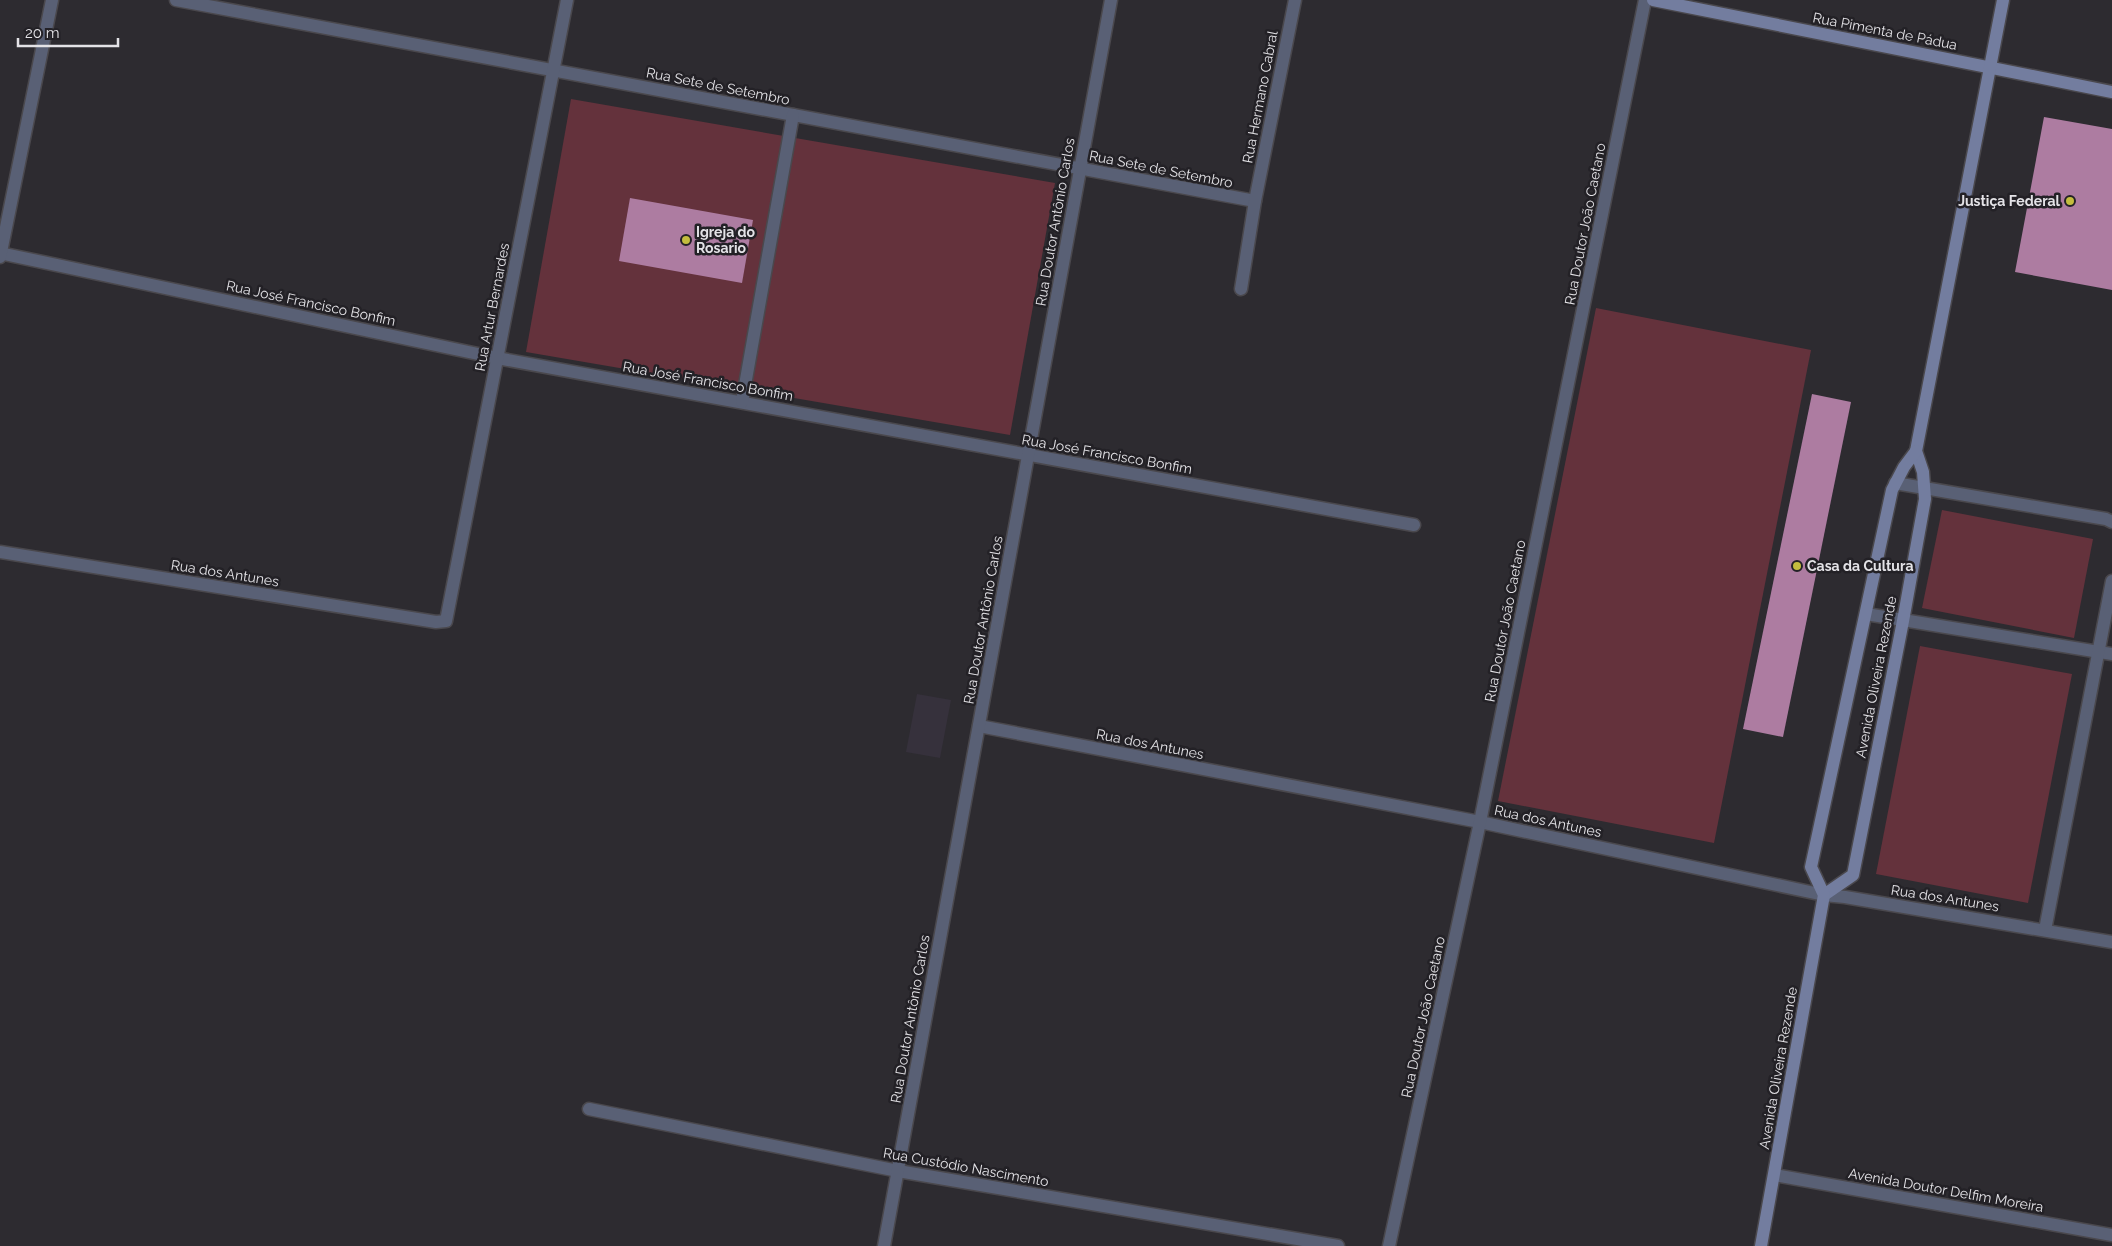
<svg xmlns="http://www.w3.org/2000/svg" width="2112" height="1246" viewBox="0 0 2112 1246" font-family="Raleway,sans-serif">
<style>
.built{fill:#36313c}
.green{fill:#64323c}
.building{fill:#ad7ca1}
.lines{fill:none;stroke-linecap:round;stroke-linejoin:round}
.street-casing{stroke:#4a484d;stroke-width:15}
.secondary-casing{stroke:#4a484d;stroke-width:15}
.street{stroke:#596075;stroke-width:12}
.secondary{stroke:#737d9f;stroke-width:12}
.poi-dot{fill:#c3bd3e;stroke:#232126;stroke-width:2}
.labels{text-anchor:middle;stroke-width:5;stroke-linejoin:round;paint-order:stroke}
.street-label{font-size:14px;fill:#e4e3e7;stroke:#232126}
.poi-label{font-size:14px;font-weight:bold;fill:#e4e3e7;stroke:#232126;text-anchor:start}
</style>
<rect width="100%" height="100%" fill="#2d2b30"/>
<path class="built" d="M 917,694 L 951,700 L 940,758 L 906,752 Z"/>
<g class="green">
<path d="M 571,99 L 1055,183 L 1010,435 L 526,352 Z"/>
<path d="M 1596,308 L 1811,350 L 1714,843 L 1498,801 Z"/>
<path d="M 1942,510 L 2093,539 L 2074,638 L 1922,608 Z"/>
<path d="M 1920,646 L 2072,674 L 2028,903 L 1876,874 Z"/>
</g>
<g class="building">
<path d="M 2044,117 L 2112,129 L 2112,290 L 2015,272 Z"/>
<path d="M 630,198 L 753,220 L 742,283 L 619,261 Z"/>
<path d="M 1812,394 L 1851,402 L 1783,737 L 1743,729 Z"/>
</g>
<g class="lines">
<g class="street-casing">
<g id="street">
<path d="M 176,0 L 1255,201"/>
<path d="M 0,253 L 497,358 L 1414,525"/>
<path d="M 0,257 L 52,0"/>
<path d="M 1241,289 L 1255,201 L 1295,0"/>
<path d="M 742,402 L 793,115"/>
<path d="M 1895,483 L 2106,519 L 2112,522"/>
<path d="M 0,552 L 436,622 L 446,621 L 567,0"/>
<path d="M 1866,614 L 2112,654"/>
<path d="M 979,726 L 1480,822 L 1824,895 L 1845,897 L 2112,942"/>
<path d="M 2045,930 L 2112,581"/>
<path d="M 589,1109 L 898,1171 L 1338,1246"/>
<path d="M 1775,1175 L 2112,1235"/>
<path d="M 884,1246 L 1111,0"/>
<path d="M 1389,1246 L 1480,822 L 1645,0"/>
</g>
</g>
<g class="secondary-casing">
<g id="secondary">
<path d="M 1653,0 L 2112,92"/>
<path d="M 1824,895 L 1853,875 L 1903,621 L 1925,499 L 1923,472 L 1916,451 L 2003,0"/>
<path d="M 1761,1246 L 1824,895 L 1811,867 L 1892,490 L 1904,467 L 1916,451"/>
</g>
</g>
<use href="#street" class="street"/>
<use href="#secondary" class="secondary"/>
</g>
<g class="poi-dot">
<circle cx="2070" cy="201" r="5"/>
<circle cx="686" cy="240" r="5"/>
<circle cx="1797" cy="566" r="5"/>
</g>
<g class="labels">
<g class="street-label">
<text transform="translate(1885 31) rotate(11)" y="5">Rua Pimenta de Pádua</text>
<text transform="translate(718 86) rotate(11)" y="5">Rua Sete de Setembro</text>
<text transform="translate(1260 97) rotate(-79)" y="5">Rua Hermano Cabral</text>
<text transform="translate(1161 169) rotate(11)" y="5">Rua Sete de Setembro</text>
<text transform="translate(1055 222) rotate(-80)" y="5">Rua Doutor Antônio Carlos</text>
<text transform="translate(1585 224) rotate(-79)" y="5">Rua Doutor João Caetano</text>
<text transform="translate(311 303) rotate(12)" y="5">Rua José Francisco Bonfim</text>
<text transform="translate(492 307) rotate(-79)" y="5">Rua Artur Bernardes</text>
<text transform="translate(708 381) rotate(10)" y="5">Rua José Francisco Bonfim</text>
<text transform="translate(1107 454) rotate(10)" y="5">Rua José Francisco Bonfim</text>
<text transform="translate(225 573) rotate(9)" y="5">Rua dos Antunes</text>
<text transform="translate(983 620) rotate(-80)" y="5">Rua Doutor Antônio Carlos</text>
<text transform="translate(1505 621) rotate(-79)" y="5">Rua Doutor João Caetano</text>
<text transform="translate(1876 677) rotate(-79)" y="5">Avenida Oliveira Rezende</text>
<text transform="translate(1150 744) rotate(11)" y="5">Rua dos Antunes</text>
<text transform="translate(1548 821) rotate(12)" y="5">Rua dos Antunes</text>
<text transform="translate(1945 898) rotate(9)" y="5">Rua dos Antunes</text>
<text transform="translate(1423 1017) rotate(-78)" y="5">Rua Doutor João Caetano</text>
<text transform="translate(910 1019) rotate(-80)" y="5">Rua Doutor Antônio Carlos</text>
<text transform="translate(1778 1068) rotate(-80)" y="5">Avenida Oliveira Rezende</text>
<text transform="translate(966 1167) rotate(10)" y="5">Rua Custódio Nascimento</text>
<text transform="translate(1946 1190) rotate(10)" y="5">Avenida Doutor Delfim Moreira</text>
</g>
<g class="poi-label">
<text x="2060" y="206" text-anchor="end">Justiça Federal</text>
<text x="696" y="237">Igreja do<tspan x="696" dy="16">Rosario</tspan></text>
<text x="1807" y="571">Casa da Cultura</text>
</g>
</g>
<path d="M18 38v8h100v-8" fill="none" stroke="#e4e3e7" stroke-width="2.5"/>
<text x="25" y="38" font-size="15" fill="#e4e3e7" stroke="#232126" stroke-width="4" paint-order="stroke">20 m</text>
</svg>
